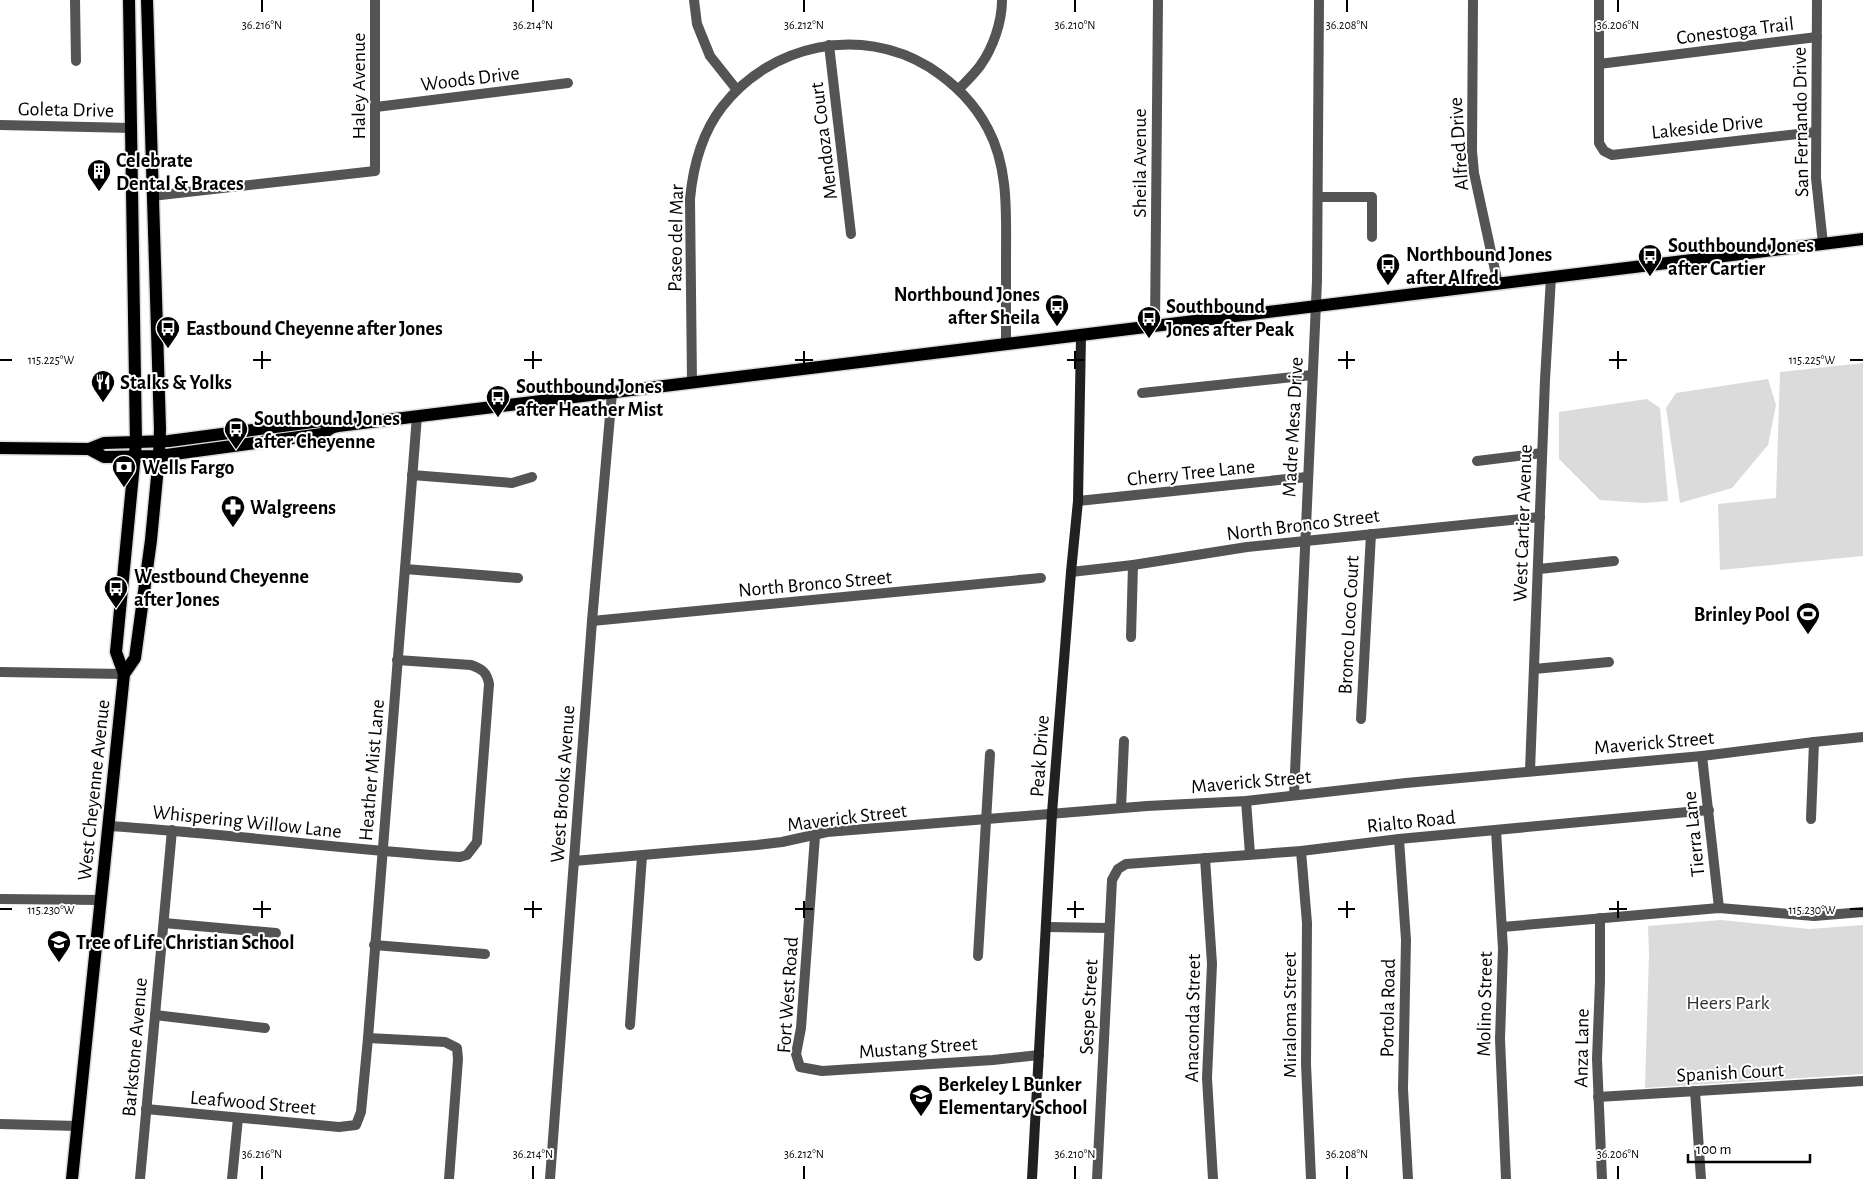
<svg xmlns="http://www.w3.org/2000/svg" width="1863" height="1179" viewBox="0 0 1863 1179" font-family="'Alegreya Sans',sans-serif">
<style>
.green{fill:#dbdbdb}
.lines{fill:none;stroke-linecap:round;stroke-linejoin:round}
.primary-casing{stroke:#dbdbdb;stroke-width:15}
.street{stroke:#545454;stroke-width:10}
.secondary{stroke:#212121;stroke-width:10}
.primary{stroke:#000;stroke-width:12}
.ticks{fill:none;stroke:#000;stroke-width:2}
.labels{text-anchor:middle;stroke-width:4;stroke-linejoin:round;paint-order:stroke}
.street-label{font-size:20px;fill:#000;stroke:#fff}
.poi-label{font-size:20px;font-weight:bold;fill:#000;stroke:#fff;text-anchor:start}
.park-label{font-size:20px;fill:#323232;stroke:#fff}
.ticks-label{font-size:12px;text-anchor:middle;fill:#000;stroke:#fff;stroke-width:4;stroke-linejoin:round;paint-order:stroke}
</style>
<rect width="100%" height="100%" fill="#fff"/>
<g class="green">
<path d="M 1863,363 L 1863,556 L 1720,570 L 1718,504 L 1776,498 L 1780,372 Z"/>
<path d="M 1768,379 L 1776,405 L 1768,445 L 1732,488 L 1680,503 L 1666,408 L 1676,393 Z"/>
<path d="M 1647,399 L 1660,408 L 1668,501 L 1643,503 L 1600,500 L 1559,459 L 1559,412 Z"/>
<path d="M 1721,920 L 1809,929 L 1863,925 L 1863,1074 L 1645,1088 L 1649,954 L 1648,926 Z"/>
</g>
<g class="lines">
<g class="primary-casing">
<g id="primary">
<path d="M 0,448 L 89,449 L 104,443 L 169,441 L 321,421 L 333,427"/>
<path d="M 89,449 L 104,457 L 159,456 L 322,434 L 333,427 L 338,426 L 1863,239"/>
<path d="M 124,674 L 116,652 L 136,443 L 129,0"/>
<path d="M 72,1179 L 124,674 L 135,658 L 151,540 L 159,456 L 160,429 L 147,0"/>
</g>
</g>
<g class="street">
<path d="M 75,0 L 76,61"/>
<path d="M 694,0 L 697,24 L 710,56 L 737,90"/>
<path d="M 1473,0 L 1472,151 L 1474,173 L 1498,284"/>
<path d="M 1599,0 L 1599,143 L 1604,151 L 1612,155 L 1816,132"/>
<path d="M 1817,0 L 1816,178 L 1823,244"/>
<path d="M 829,45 L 851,234"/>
<path d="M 1599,64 L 1817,37"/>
<path d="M 959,89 C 966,82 974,74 980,66 C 993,48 1002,22 1002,0"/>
<path d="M 376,107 L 568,83"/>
<path d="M 0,125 L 132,128"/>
<path d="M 152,196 L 375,171 L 375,0"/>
<path d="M 1318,197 L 1372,197 L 1372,237"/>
<path d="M 1155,326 L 1158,0"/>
<path d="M 692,383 L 690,199 C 693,167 702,133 722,107 C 771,44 860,25 929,67 C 954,83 974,102 988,129 C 1009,168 1006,215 1006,258 C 1006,287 1006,316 1006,345"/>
<path d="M 1142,393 L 1312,375"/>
<path d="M 1477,461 L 1542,453"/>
<path d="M 412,475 L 512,483 L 532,477"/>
<path d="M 1078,501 L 1307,477"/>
<path d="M 405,569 L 518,578"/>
<path d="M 1539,569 L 1614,561"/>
<path d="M 1071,572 L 1133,565 L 1247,547 L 1540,517"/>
<path d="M 592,621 L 1041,578"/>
<path d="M 1131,637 L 1133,565"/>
<path d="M 1534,669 L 1609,662"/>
<path d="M 0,672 L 124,674"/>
<path d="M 1361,719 L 1371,534"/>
<path d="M 1702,756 L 1719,908"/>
<path d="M 1530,771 L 1545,380 L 1551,277"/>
<path d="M 1294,795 L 1317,281 L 1319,0"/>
<path d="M 1246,801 L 1250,854"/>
<path d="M 1121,808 L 1124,741"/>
<path d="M 1811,819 L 1814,742"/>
<path d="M 108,826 C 226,833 343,850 460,857 L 467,855 L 477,842 L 489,684 C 487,672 482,669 471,665 L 397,660"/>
<path d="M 1496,830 L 1503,949 L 1500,1039 L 1506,1179"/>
<path d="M 815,836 L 801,1028 L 796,1054 L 800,1067 L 822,1071 L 993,1060 L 1039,1055"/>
<path d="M 1399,839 L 1406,940 L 1403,1089 L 1408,1179"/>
<path d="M 1301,851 L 1307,923 L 1306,1064 L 1311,1179"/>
<path d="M 1205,858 L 1212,964 L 1207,1078 L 1213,1179"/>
<path d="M 574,861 L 757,845 L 782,842 L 827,832 L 1147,806 L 1246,801 L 1406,783 L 1702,756 L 1814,742 L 1863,737"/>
<path d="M 0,899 L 101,900"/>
<path d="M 1600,918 L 1600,981 L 1597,1059 L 1602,1179"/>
<path d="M 164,923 L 276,933"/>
<path d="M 1047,927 L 1109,928"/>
<path d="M 1502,927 L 1719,908 L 1814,916 L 1863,912"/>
<path d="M 374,945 L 485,954"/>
<path d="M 978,956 L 990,754"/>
<path d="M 155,1015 L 265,1028"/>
<path d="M 630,1025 L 642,856"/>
<path d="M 368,1038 L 445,1042 L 457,1048 L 458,1059 L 449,1179"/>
<path d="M 1695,1091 L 1701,1179"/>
<path d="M 1598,1097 L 1863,1081"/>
<path d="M 146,1109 L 339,1127 L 356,1125 L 361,1112 L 368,1038 L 417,416"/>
<path d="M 0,1124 L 78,1126"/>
<path d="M 140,1179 L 172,830"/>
<path d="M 232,1179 L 238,1118"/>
<path d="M 550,1179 L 592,621 L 612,393"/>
<path d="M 1097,1179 L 1112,880 L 1118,869 L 1126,864 L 1301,851 L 1399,839 L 1709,810"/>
</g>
<path class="secondary" d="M 1032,1179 L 1052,813 L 1071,572 L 1078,501 L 1081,336"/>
<use href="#primary" class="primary"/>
</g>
<path class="ticks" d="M 262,0 L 262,12M 533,0 L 533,12M 804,0 L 804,12M 1075,0 L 1075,12M 1347,0 L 1347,12M 1618,0 L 1618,12M 262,351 L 262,369M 533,351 L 533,369M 804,351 L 804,369M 1075,351 L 1075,369M 1347,351 L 1347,369M 1618,351 L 1618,369M 0,360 L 12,360M 253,360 L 271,360M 524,360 L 542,360M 795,360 L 813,360M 1067,360 L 1084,360M 1338,360 L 1355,360M 1609,360 L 1627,360M 1850,360 L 1863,360M 262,901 L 262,918M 533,901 L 533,918M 804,901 L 804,918M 1075,901 L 1075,918M 1347,901 L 1347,918M 1618,901 L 1618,918M 0,909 L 12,909M 253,909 L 271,909M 524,909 L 542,909M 795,909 L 813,909M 1067,909 L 1084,909M 1338,909 L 1355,909M 1609,909 L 1627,909M 1850,909 L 1863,909M 262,1166 L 262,1179M 533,1166 L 533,1179M 804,1166 L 804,1179M 1075,1166 L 1075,1179M 1347,1166 L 1347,1179M 1618,1166 L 1618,1179"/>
<defs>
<g id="building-pin" transform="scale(1.25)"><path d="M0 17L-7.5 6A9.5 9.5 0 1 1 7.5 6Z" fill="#000" stroke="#fff"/><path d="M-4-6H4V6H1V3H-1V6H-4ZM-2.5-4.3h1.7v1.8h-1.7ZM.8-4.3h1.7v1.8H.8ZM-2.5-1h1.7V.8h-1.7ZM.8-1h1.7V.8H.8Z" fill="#fff"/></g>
<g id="bus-pin" transform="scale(1.25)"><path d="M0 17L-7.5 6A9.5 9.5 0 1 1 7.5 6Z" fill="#000" stroke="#fff"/><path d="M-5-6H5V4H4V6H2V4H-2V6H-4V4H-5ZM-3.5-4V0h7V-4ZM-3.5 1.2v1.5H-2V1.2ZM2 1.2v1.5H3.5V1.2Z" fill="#fff"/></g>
<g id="restaurant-pin" transform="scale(1.25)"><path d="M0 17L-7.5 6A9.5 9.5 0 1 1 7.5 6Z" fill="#000" stroke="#fff"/><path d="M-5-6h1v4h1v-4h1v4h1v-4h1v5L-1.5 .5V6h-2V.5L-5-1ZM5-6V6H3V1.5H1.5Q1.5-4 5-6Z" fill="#fff"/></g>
<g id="bank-pin" transform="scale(1.25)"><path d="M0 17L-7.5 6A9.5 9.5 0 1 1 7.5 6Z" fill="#000" stroke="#fff"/><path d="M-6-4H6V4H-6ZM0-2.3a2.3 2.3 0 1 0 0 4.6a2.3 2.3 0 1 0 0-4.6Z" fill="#fff"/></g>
<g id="pharmacy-pin" transform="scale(1.25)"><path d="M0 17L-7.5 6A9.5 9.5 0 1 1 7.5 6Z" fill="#000" stroke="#fff"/><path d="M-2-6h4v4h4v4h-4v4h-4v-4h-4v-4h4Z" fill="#fff"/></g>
<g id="stadium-pin" transform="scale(1.25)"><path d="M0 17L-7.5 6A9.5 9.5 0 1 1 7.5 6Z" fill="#000" stroke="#fff"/><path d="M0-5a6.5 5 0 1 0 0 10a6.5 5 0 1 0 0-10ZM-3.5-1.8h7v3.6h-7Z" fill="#fff"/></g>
<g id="school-pin" transform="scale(1.25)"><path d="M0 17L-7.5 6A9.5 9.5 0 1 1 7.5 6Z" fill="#000" stroke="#fff"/><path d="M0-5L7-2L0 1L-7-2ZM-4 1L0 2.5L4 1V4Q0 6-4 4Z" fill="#fff"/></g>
</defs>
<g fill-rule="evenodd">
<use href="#building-pin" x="99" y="171"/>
<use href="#bus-pin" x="1650" y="256"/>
<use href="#bus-pin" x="1388" y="265"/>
<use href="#bus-pin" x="1057" y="306"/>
<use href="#bus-pin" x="1149" y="318"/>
<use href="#bus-pin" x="168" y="328"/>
<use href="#restaurant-pin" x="103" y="382"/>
<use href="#bus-pin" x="498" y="397"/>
<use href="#bus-pin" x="236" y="429"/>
<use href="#bank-pin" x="124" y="467"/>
<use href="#pharmacy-pin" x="233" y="507"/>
<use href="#bus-pin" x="116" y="588"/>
<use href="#stadium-pin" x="1808" y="614"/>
<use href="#school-pin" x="59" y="942"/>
<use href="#school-pin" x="921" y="1096"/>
</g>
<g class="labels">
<g class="street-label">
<text transform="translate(1735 30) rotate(-7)" y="7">Conestoga Trail</text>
<text transform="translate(470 78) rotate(-7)" y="7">Woods Drive</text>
<text transform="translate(358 86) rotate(-90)" y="7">Haley Avenue</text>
<text transform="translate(66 109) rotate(1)" y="7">Goleta Drive</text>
<text transform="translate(1800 122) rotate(-91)" y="7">San Fernando Drive</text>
<text transform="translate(1707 126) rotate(-6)" y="7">Lakeside Drive</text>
<text transform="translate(823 141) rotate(-97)" y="7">Mendoza Court</text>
<text transform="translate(1458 144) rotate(-94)" y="7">Alfred Drive</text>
<text transform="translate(1139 163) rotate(-90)" y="7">Sheila Avenue</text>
<text transform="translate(675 238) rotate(-89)" y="7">Paseo del Mar</text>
<text transform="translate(1292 427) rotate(-87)" y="7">Madre Mesa Drive</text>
<text transform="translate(1191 472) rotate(-6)" y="7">Cherry Tree Lane</text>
<text transform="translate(1522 523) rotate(-88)" y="7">West Cartier Avenue</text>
<text transform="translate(1303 524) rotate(-7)" y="7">North Bronco Street</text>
<text transform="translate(815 583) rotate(-5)" y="7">North Bronco Street</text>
<text transform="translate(1348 625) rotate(-87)" y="7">Bronco Loco Court</text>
<text transform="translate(1654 742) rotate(-5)" y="7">Maverick Street</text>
<text transform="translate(1039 756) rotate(-86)" y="7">Peak Drive</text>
<text transform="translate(371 770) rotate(-85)" y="7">Heather Mist Lane</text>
<text transform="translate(1251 781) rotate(-5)" y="7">Maverick Street</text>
<text transform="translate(562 784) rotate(-86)" y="7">West Brooks Avenue</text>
<text transform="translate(93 790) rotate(-84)" y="7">West Cheyenne Avenue</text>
<text transform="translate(847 817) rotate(-7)" y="7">Maverick Street</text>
<text transform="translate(247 821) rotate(6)" y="7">Whispering Willow Lane</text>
<text transform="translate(1411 821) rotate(-6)" y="7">Rialto Road</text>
<text transform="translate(1693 834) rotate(-96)" y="7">Tierra Lane</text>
<text transform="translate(787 995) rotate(-86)" y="7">Fort West Road</text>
<text transform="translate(1484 1004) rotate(-89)" y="7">Molino Street</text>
<text transform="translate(1088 1007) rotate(-87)" y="7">Sespe Street</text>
<text transform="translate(1387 1008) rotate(-89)" y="7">Portola Road</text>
<text transform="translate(1289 1015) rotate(-90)" y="7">Miraloma Street</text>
<text transform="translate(1192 1018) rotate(-89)" y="7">Anaconda Street</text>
<text transform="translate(134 1047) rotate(-85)" y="7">Barkstone Avenue</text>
<text transform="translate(918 1047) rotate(-4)" y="7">Mustang Street</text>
<text transform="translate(1581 1048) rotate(-89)" y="7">Anza Lane</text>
<text transform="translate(1730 1072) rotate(-3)" y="7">Spanish Court</text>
<text transform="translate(253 1102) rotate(5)" y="7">Leafwood Street</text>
</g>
<g class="poi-label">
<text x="116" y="167">Celebrate<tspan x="116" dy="23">Dental &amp; Braces</tspan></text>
<text x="1668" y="252">Southbound Jones<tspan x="1668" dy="23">after Cartier</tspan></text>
<text x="1406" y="261">Northbound Jones<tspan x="1406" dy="23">after Alfred</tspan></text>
<text x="1040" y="301" text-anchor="end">Northbound Jones<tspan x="1040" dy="23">after Sheila</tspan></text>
<text x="1166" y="313">Southbound<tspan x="1166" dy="23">Jones after Peak</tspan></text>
<text x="186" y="335">Eastbound Cheyenne after Jones</text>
<text x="120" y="389">Stalks &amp; Yolks</text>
<text x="516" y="393">Southbound Jones<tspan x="516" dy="23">after Heather Mist</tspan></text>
<text x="254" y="425">Southbound Jones<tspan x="254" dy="23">after Cheyenne</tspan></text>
<text x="142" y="474">Wells Fargo</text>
<text x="250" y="514">Walgreens</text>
<text x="134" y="583">Westbound Cheyenne<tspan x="134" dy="23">after Jones</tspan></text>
<text x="1790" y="621" text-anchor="end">Brinley Pool</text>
<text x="76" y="949">Tree of Life Christian School</text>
<text x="938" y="1091">Berkeley L Bunker<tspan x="938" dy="23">Elementary School</tspan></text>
</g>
<g class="park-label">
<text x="1728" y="1009">Heers Park</text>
</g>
</g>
<g class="ticks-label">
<text x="262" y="29">36.216°N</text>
<text x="533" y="29">36.214°N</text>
<text x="804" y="29">36.212°N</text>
<text x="1075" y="29">36.210°N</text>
<text x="1347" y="29">36.208°N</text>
<text x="1618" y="29">36.206°N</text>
<text x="1812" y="364">115.225°W</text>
<text x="51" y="364">115.225°W</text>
<text x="1812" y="914">115.230°W</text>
<text x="51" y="914">115.230°W</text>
<text x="262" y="1158">36.216°N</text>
<text x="533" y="1158">36.214°N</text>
<text x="804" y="1158">36.212°N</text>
<text x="1075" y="1158">36.210°N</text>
<text x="1347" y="1158">36.208°N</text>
<text x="1618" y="1158">36.206°N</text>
</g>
<path d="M1688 1154v8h122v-8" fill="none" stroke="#000000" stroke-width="2.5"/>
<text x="1696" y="1154" font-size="15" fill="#000000" stroke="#ffffff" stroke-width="4" paint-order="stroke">100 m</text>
</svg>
